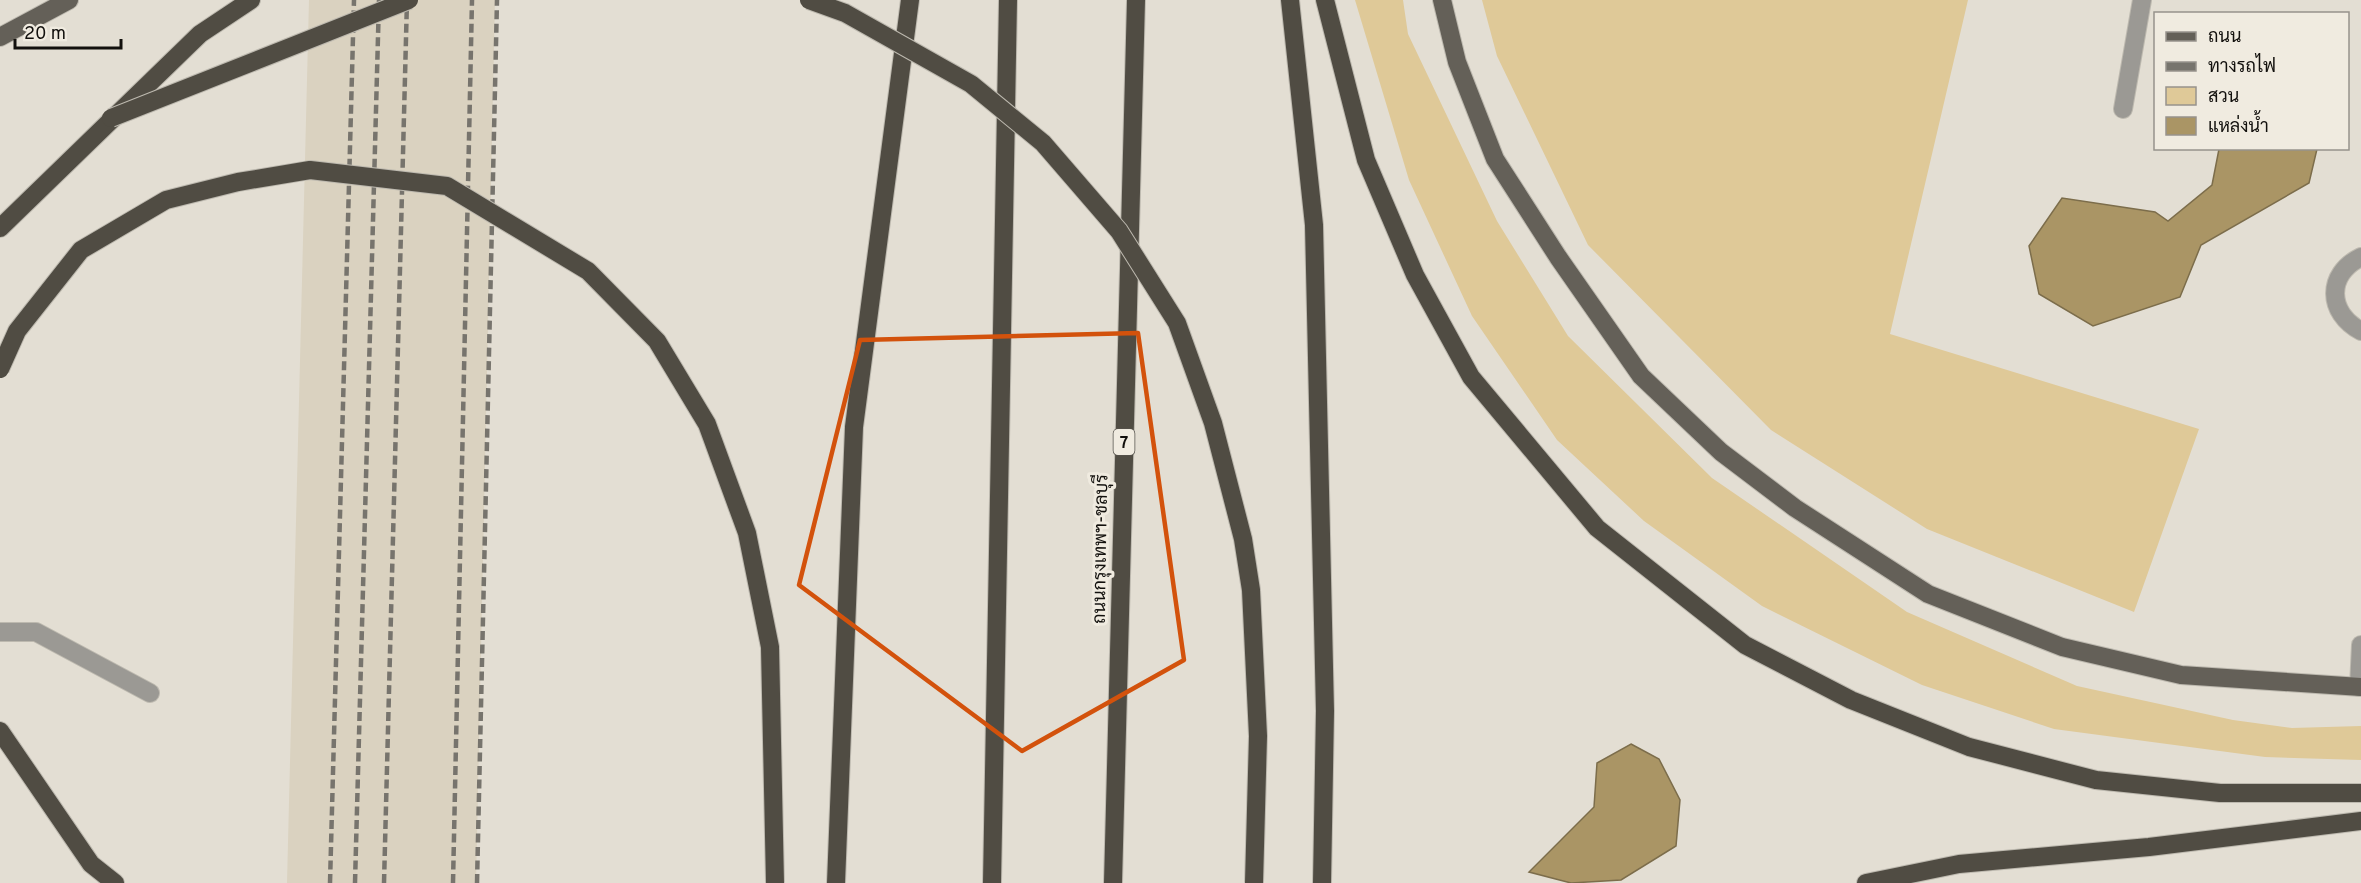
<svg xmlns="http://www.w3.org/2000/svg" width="2361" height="883" viewBox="0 0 2361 883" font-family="Overpass,Sarabun,sans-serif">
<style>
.built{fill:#dad2c0}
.green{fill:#dfc998}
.water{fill:#aa9565;stroke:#7c6d4b;stroke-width:1.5}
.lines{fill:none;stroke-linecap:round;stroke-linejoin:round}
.minor-casing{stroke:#bdb9af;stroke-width:20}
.major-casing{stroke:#bdb9af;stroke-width:20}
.highway-casing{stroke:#bdb9af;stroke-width:20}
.minor{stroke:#9b9994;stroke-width:18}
.major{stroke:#646058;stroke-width:18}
.highway{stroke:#504c43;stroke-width:18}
.rail{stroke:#77746d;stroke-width:4.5;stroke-dasharray:9 4.5;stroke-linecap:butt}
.highway-bridge-casing{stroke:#bdb9af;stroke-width:20;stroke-linecap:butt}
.highway-bridge{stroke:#504c43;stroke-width:18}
.marked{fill:none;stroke:#d3520c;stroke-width:4.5;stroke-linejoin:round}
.labels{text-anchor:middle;stroke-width:6;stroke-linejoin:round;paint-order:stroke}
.shield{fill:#f0ebe0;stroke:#55524c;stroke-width:1.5}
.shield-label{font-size:16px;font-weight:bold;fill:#12100d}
.street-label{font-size:18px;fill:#12100d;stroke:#f0ebe0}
</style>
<rect width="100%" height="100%" fill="#e3ded3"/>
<path class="built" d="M 309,0 L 495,0 L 476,883 L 287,883 Z"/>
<g class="green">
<path d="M 1355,0 L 1403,0 L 1408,34 L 1497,221 L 1568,336 L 1712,478 L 1907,612 L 2077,686 L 2233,720 L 2292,728 L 2361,726 L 2361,760 L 2265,757 L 2054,729 L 1922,685 L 1762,606 L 1644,521 L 1557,440 L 1472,316 L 1409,180 Z"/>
<path d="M 1482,0 L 1968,0 L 1890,334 L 2199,429 L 2134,612 L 1927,529 L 1771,430 L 1588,245 L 1497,56 Z"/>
</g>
<g class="water">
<path d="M 2219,149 L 2317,149 L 2309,183 L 2201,245 L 2180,297 L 2093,326 L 2039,294 L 2029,246 L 2062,198 L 2155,212 L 2168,221 L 2212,185 Z"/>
<path d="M 1631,744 L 1659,759 L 1680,800 L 1676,846 L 1621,880 L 1571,883 L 1529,872 L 1594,807 L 1597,763 Z"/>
</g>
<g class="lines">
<g class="minor-casing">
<g id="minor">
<path d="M 2123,109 L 2142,0"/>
<path d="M 2361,257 C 2326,274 2327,313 2361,331"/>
<path d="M 0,632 L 36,632 L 150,693"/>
<path d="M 2359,687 L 2361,645"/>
</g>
</g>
<g class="major-casing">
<g id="major">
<path d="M 1442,0 L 1457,62 L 1495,159 L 1558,257 L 1641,376 L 1721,452 L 1795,508 L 1928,594 L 2062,647 L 2181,675 L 2361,687"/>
<path d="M 0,37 L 69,0"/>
</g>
</g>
<g class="highway-casing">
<g id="highway">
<path d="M 1290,0 L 1314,225 L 1325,711 L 1322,883"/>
<path d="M 1325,0 L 1366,160 L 1415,275 L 1471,377 L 1597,528 L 1745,645 L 1851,700 L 1969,747 L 2096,780 L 2220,793 L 2361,793"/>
<path d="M 0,228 L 200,34 L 251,0"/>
<path d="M 0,731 L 91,864 L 115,883"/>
<path d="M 836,883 L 854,427 L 910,0"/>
<path d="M 992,883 L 1008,0"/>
<path d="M 1113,883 L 1136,0"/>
<path d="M 1866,883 L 1959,864 L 2149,847 L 2361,821"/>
</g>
</g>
<use href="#minor" class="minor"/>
<use href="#major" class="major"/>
<use href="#highway" class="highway"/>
<g class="rail">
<path d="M 330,883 L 354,0"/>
<path d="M 355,883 L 379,0"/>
<path d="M 384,883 L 407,0"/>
<path d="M 453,883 L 472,0"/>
<path d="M 477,883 L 497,0"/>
</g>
<g class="highway-bridge-casing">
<g id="highway-bridge">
<path d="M 809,0 L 845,13 L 971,84 L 1043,143 L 1119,231 L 1177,323 L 1213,423 L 1243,539 L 1251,590 L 1258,736 L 1254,883"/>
<path d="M 111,118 L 409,0"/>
<path d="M 0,369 L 17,331 L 81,250 L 166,200 L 238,182 L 310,170 L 447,186 L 588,271 L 657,341 L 707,424 L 747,533 L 770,647 L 775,883"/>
</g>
</g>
<use href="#highway-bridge" class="highway-bridge"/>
</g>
<path class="marked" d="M 1138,333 L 1184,660 L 1022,751 L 799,585 L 860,340 Z"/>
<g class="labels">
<rect class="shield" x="1113.5" y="429" width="21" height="26" rx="4.5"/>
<g class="shield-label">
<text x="1124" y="448">7</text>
</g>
<g class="street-label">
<text transform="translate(1100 549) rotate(-89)" y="6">ถนนกรุงเทพฯ-ชลบุรี</text>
</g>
</g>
<rect x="2154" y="12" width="195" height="138" fill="#f0ebe0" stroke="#97938c" stroke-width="1.5"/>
<rect x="2166" y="32" width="30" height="9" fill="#646058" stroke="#97938c" stroke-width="1.5"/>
<text x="2208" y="42" font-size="18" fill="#12100d">ถนน</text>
<rect x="2166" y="62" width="30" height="9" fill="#77746d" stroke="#97938c" stroke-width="1.5"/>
<text x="2208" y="72" font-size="18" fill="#12100d">ทางรถไฟ</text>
<rect x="2166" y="87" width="30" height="18" fill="#dfc998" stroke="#97938c" stroke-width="1.5"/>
<text x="2208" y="102" font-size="18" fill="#12100d">สวน</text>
<rect x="2166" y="117" width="30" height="18" fill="#aa9565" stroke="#97938c" stroke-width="1.5"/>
<text x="2208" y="132" font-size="18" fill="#12100d">แหล่งน้ำ</text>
<path d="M15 39v9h106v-9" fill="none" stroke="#12100d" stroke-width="3"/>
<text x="24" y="39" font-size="18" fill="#12100d" stroke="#f0ebe0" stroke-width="4.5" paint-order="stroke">20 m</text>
</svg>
